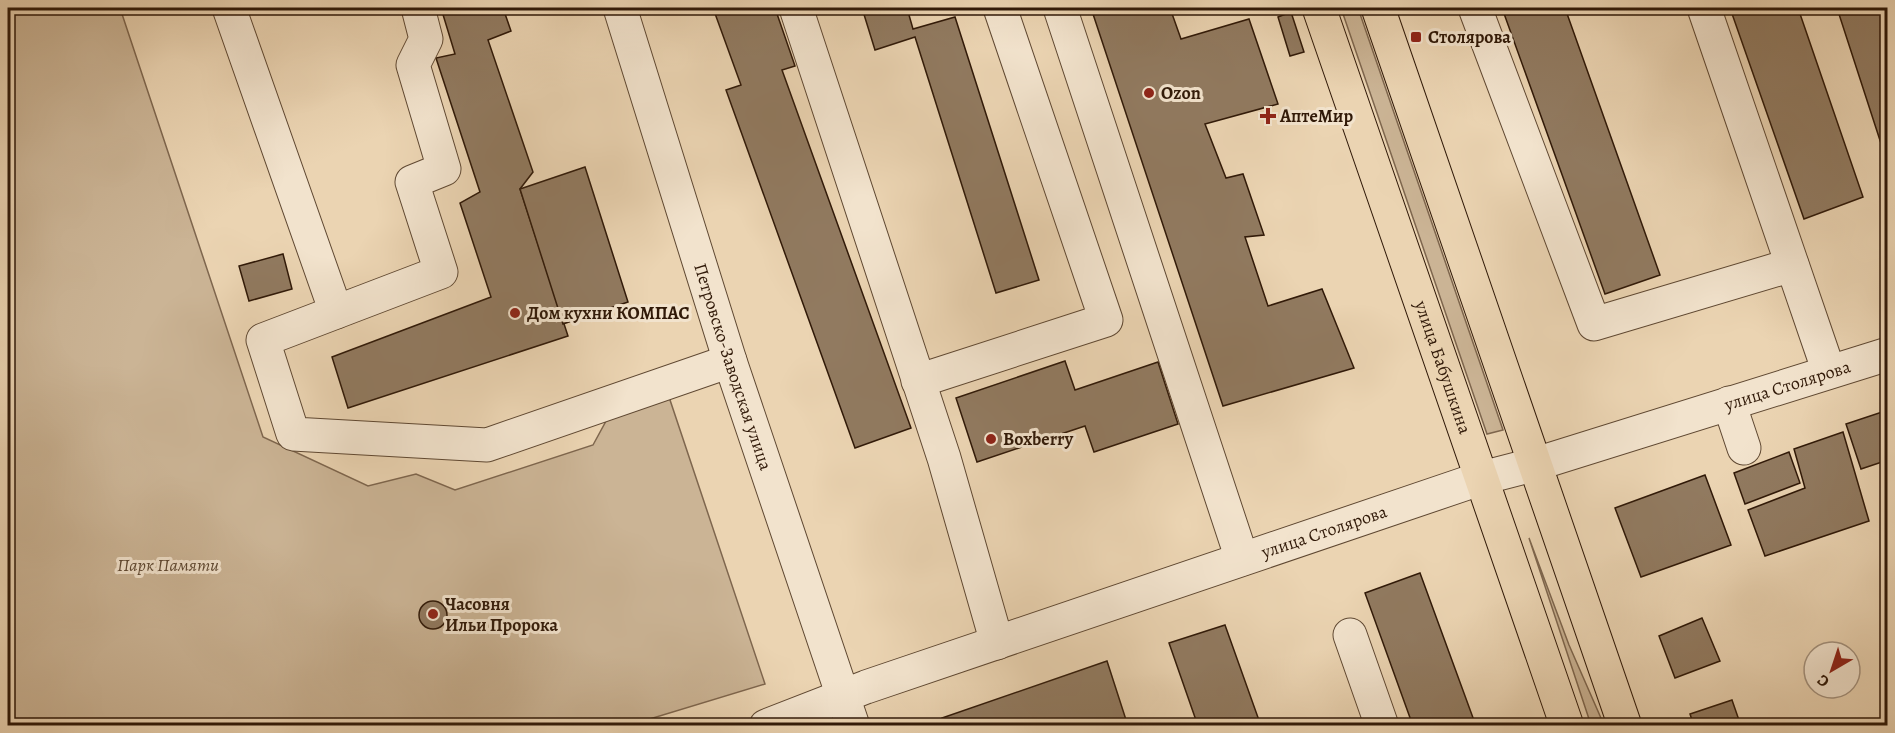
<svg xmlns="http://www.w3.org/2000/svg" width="1895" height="733" viewBox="0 0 1895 733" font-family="Alegreya,serif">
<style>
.green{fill:#cbb495;stroke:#7e664e;stroke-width:1.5}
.building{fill:#917a60;stroke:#301908;stroke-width:1.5}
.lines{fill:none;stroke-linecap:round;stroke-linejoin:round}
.minor-casing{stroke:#5f4832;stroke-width:35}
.major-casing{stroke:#301908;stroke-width:35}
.minor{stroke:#f2e3cd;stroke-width:33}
.major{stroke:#ebd4b2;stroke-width:33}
.poi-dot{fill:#8f2418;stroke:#f2e3cd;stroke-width:2}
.labels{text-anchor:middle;stroke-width:6;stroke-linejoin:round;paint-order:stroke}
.poi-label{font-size:18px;font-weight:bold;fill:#301908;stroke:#f2e3cd;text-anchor:start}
.street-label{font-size:18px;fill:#301908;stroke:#f2e3cd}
.park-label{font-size:18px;font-style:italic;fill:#5e4832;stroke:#f2e3cd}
</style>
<rect width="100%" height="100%" fill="#ebd4b2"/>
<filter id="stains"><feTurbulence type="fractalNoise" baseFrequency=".00333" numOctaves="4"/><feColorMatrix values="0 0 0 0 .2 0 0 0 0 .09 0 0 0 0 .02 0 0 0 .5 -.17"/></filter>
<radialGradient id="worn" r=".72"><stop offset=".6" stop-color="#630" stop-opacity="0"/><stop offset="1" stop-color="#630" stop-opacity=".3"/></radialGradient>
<g class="green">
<path d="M 8,8 L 120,8 L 263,437 L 368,486 L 416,474 L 455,490 L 593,445 L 611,412 L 669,397 L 765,684 L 630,725 L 8,725 Z"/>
<path d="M 1341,8 L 1358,8 L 1503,430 L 1487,434 Z"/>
<path d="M 1529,538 L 1569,645 L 1604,725 L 1591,725 Z"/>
</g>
<g class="building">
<path d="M 441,8 L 503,8 L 511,31 L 488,40 L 533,172 L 520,189 L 568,336 L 348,408 L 332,357 L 491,297 L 460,203 L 480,192 L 436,58 L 455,54 Z"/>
<path d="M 713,8 L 775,8 L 795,66 L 782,70 L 911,428 L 855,448 L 726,90 L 741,85 Z"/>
<path d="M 862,8 L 907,8 L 913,29 L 955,17 L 1039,280 L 996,293 L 915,37 L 875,50 Z"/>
<path d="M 1091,8 L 1170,8 L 1181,39 L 1249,19 L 1278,104 L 1205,124 L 1226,178 L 1243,174 L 1264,235 L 1245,237 L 1268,306 L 1322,289 L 1354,368 L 1223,406 Z"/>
<path d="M 1502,8 L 1565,8 L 1660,275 L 1605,294 Z"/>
<path d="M 1730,8 L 1798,8 L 1863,197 L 1804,219 Z"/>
<path d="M 1837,8 L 1888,8 L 1888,165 Z"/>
<path d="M 1291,12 L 1304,52 L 1290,56 L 1278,17 Z"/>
<path d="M 585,167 L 628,302 L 563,324 L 520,189 Z"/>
<path d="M 283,254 L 292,289 L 249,301 L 239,266 Z"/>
<path d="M 1065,361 L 1075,390 L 1158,362 L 1178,424 L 1094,452 L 1085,426 L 977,462 L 956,398 Z"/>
<path d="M 1888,410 L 1888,460 L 1861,469 L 1846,424 Z"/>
<path d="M 1843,432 L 1869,521 L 1765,556 L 1748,510 L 1805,488 L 1794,449 Z"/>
<path d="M 1789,452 L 1800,483 L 1745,504 L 1734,473 Z"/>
<path d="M 1705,475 L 1731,545 L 1641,577 L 1615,508 Z"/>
<path d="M 1420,573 L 1476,726 L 1413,726 L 1365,593 Z"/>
<circle cx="433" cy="615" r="14"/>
<path d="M 1702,618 L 1720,661 L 1675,678 L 1659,636 Z"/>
<path d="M 1225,625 L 1261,726 L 1198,726 L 1169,643 Z"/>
<path d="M 1107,661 L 1128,726 L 944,726 L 942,718 Z"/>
<path d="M 1732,700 L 1741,726 L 1694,726 L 1690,714 Z"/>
</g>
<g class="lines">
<g class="minor-casing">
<g id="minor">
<path d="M 229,8 L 336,312"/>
<path d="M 418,8 L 426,39 L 413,65 L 444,169 L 412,182 L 441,272 L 263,340 L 293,434 L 487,445 L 730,361"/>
<path id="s1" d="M 620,8 L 730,361 L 853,726"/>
<path d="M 796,8 L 944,458 L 997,643"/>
<path d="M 1060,8 L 1242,559"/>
<path d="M 1475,8 L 1594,324 L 1792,265"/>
<path d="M 1704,8 L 1829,372"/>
<path d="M 918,381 L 1106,320 L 1000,8"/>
<path d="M 1729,403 L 1744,448"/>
<path d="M 1350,635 L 1382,726"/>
<path id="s2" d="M 766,726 L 866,687 L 1482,478 L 1536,464 L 1888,354"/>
</g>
</g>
<g class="major-casing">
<g id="major">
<path id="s3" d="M 1319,8 L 1567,726"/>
<path d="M 1378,8 L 1625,726"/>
</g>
</g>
<use href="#minor" class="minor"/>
<use href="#major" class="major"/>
</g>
<g class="poi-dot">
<rect x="1410" y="31" width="12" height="12" rx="3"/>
<circle cx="1149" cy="93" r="6"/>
<path d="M1265 107h6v6h6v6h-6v6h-6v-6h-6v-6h6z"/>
<circle cx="515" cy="313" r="6"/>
<circle cx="991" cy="439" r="6"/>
<circle cx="433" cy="614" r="6"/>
</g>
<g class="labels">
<g class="poi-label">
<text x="1428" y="43">Столярова</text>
<text x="1161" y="99">Ozon</text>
<text x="1280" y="122">АптеМир</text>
<text x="527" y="319">Дом кухни КОМПАС</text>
<text x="1003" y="445">Boxberry</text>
<text x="445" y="610">Часовня<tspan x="445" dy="21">Ильи Пророка</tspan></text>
</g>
<g class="street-label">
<text dy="6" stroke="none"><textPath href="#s1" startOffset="376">Петровско-Заводская улица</textPath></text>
<text dy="6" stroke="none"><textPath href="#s3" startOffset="380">улица Бабушкина</textPath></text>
<text dy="6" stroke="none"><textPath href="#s2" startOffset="1077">улица Столярова</textPath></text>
<text dy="6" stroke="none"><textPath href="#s2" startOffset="591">улица Столярова</textPath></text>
</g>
<g class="park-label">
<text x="168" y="571">Парк Памяти</text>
</g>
</g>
<rect width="1895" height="733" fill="none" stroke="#ebd4b2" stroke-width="30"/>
<rect x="9" y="9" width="1877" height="715" fill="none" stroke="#301908" stroke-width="3"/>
<rect x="15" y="15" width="1865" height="703" fill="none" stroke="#301908" stroke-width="1.5"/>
<g transform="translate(1832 670) rotate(219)"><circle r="28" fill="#f2e3cd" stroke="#a4927e" stroke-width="1.5"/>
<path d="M0-4.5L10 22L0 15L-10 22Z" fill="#8f2418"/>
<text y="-9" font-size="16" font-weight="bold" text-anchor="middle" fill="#301908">С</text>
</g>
<rect width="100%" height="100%" filter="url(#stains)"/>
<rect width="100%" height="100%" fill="url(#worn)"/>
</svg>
